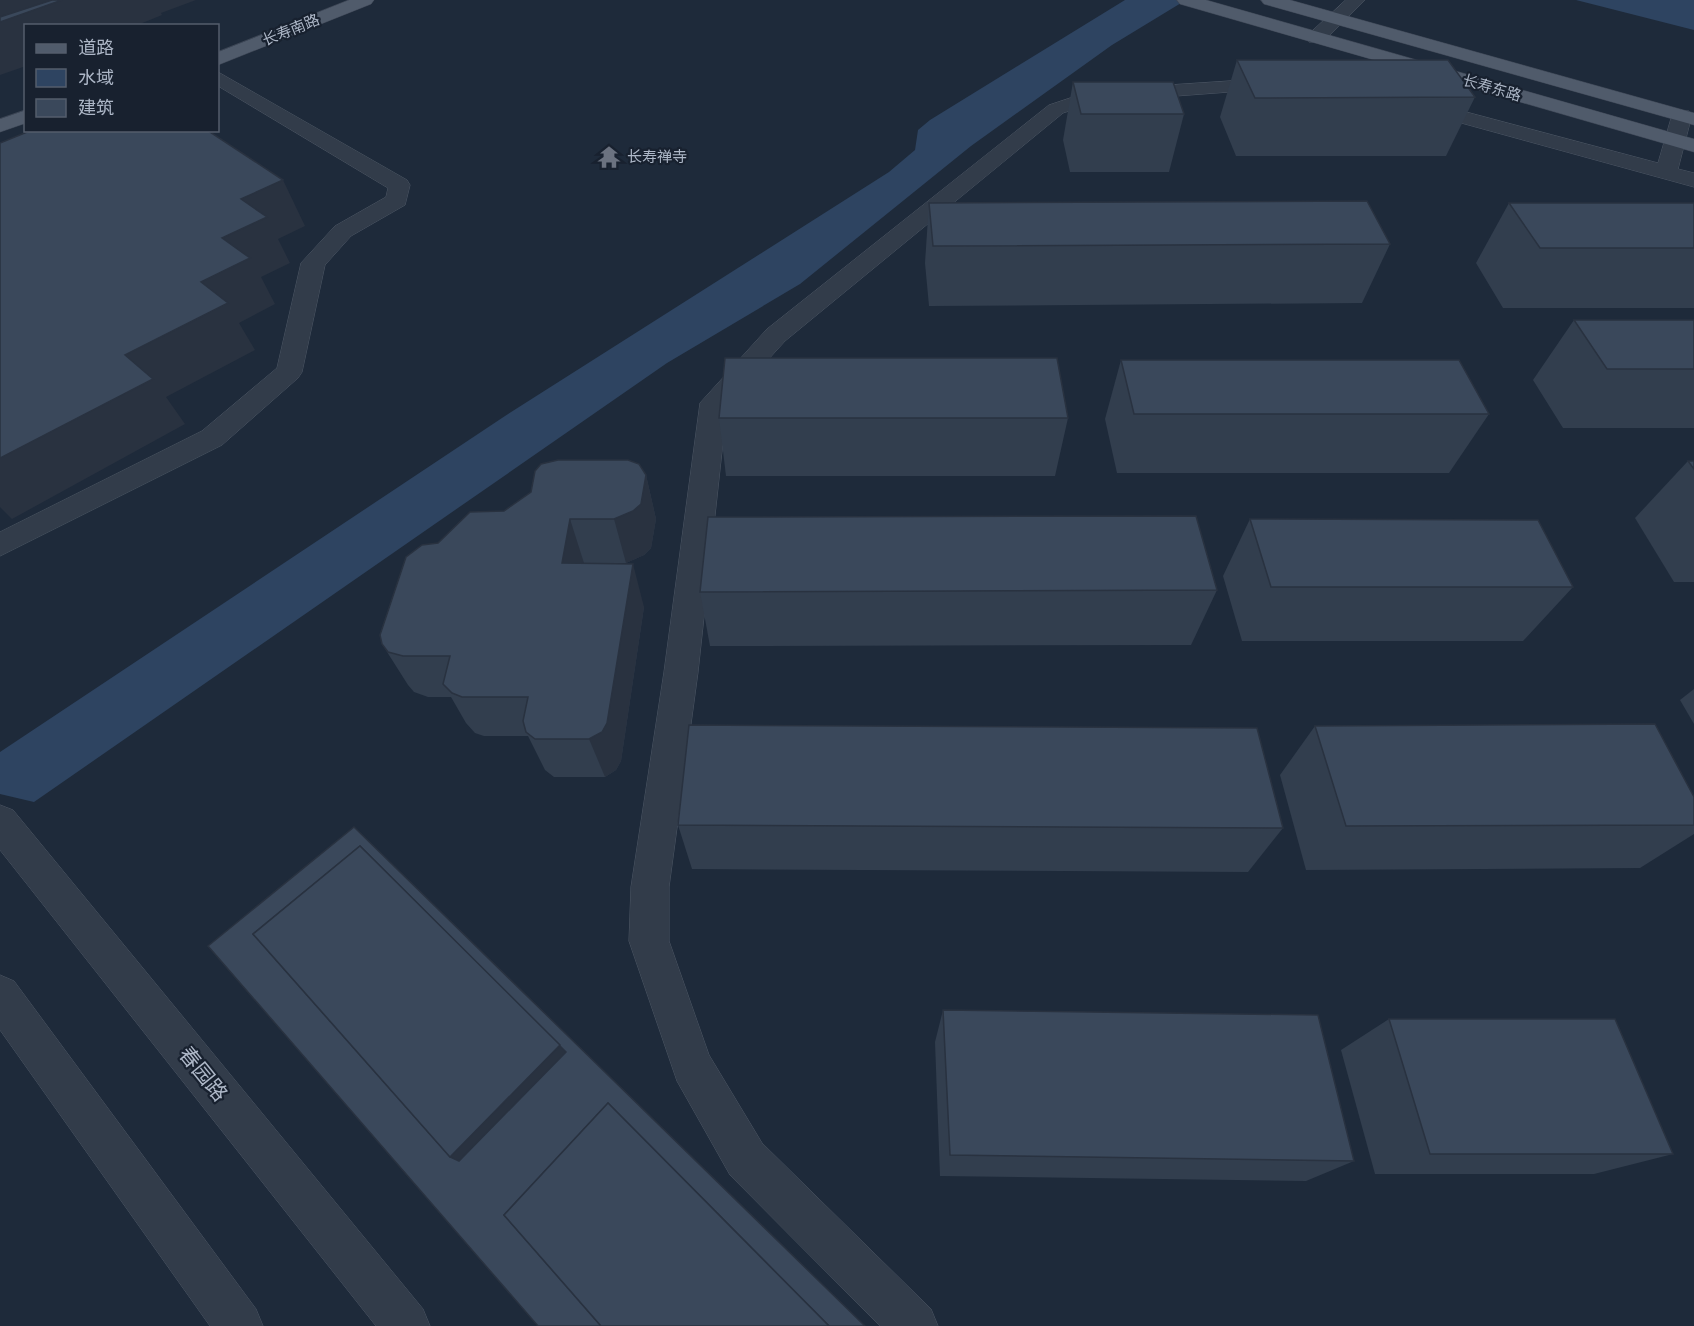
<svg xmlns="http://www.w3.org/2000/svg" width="1694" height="1326" viewBox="0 0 1694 1326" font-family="Cabin,'Noto Sans SC',sans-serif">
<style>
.water{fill:#2e4461}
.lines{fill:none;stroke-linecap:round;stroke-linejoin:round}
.minor-casing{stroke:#4d5765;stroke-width:1}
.major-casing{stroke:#3c4554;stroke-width:1}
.minor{fill:#323c4a;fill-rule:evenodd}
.major{fill:#505b6b;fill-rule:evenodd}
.wall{fill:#323e4e}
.shaded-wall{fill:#293240}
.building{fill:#3a485b;stroke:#293240;stroke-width:1.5;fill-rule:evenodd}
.labels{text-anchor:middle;stroke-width:4.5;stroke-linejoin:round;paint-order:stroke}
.far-street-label{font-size:15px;fill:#adb7c7;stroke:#18212f}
.far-poi-label{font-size:15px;fill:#adb7c7;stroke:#18212f;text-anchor:start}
.near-street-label{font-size:21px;fill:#adb7c7;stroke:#18212f}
</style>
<rect width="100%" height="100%" fill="#1e2a3a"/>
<g class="water">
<path d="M 1125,0 L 1186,0 L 1112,45 L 971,146 L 800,284 L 667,363 L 34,802 L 0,794 L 0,752 L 505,416 L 889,172 L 915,150 L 918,130 L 930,120 Z"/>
<path d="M 1576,0 L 1694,0 L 1694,30 Z"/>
</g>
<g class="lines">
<g class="minor-casing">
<g id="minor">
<path d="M 1346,0 L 1365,0 L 1323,42 L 1309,42 L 1307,38 L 1309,34 Z"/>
<path d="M 218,72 L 407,180 L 410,185 L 405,205 L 351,236 L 325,265 L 302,372 L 298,378 L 222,445 L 0,556 L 0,532 L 202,431 L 277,368 L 301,263 L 335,226 L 386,197 L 388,188 L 218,86 Z"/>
<path d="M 1276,78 L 1283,80 L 1286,84 L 1283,88 L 1096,102 L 1063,113 L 785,341 L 727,405 L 698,672 L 669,887 L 669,941 L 709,1055 L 762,1143 L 931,1309 L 938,1326 L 880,1326 L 730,1175 L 677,1081 L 629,941 L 631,887 L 664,672 L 700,403 L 767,329 L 1049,105 L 1094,90 Z"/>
<path d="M 1421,100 L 1658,163 L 1672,115 L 1675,111 L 1689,111 L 1692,115 L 1678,169 L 1694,173 L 1694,187 L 1414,110 L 1411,106 L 1414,102 Z"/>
<path d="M 0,805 L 13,810 L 423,1309 L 430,1326 L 376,1326 L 0,850 Z"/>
<path d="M 0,975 L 14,981 L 256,1309 L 263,1326 L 210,1326 L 0,1030 Z"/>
</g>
</g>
<g class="major-casing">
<g id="major">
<path d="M 349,0 L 374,0 L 371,4 L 218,65 L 218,52 Z"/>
<path d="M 1177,0 L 1206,0 L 1694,139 L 1694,152 L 1180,4 Z"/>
<path d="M 1261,0 L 1290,0 L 1694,113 L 1694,125 L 1264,4 Z"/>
<path d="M 26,110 L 26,123 L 0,132 L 0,119 Z"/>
</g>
</g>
<use href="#minor" class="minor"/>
<use href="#major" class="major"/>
</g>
<g class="wall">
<path d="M 1237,60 L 1475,97 L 1446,156 L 1236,156 L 1220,117 Z"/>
<path d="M 1073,82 L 1184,114 L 1169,172 L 1070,172 L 1063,140 Z"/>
<path d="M 929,203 L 1390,244 L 1362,303 L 929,306 L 925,263 Z"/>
<path d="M 1509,203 L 1694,203 L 1694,308 L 1503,308 L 1476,263 Z"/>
<path d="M 1574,320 L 1694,320 L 1694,428 L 1563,428 L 1533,380 Z"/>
<path d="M 1121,360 L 1489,414 L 1449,473 L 1117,473 L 1105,419 Z"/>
<path d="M 719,418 L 1068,418 L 1055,476 L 726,476 Z"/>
<path d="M 1688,461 L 1694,461 L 1694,582 L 1674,582 L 1635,518 Z"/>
<path d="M 646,475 L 656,519 L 651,548 L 644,555 L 626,563 L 584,563 L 584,564 L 644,607 L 621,761 L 616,770 L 605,777 L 554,777 L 545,770 L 528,736 L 484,736 L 475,733 L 466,723 L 451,697 L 428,697 L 414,692 L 408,685 L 382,644 L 438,543 L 504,511 Z"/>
<path d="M 1250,519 L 1573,587 L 1523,641 L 1242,641 L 1223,576 Z"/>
<path d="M 1217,590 L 1191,645 L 710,646 L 700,592 Z"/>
<path d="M 1694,689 L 1694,724 L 1680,700 Z"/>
<path d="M 1315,726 L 1694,797 L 1694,834 L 1640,868 L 1306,870 L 1280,775 Z"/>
<path d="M 678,825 L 1283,828 L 1248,872 L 692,869 Z"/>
<path d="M 943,1010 L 1354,1161 L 1306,1181 L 940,1176 L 935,1042 Z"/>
<path d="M 1389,1019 L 1673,1154 L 1594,1174 L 1375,1174 L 1341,1050 Z"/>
</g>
<g class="shaded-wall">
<path d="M 0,0 L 196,0 L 161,13 L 162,15 L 135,26 L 26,26 L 26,66 L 0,75 Z"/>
<path d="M 283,180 L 305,226 L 278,239 L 290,263 L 261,277 L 275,304 L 239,323 L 255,350 L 166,397 L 185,424 L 12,519 L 0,507 L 0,458 L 125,355 L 222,238 L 241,199 Z"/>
<path d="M 646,475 L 656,519 L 651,548 L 644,555 L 626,563 L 614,519 Z"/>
<path d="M 570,519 L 584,563 L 577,606 L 562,563 Z"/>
<path d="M 633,564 L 644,607 L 621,761 L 616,770 L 605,777 L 589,739 Z"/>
<path d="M 560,1045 L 586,1074 L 488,1177 L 450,1157 Z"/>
</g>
<g class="building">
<path d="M 52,0 L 62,0 L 0,22 L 0,17 Z"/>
<path d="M 1237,60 L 1448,60 L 1475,97 L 1255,98 Z"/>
<path d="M 1073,82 L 1173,82 L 1184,114 L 1081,114 Z"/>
<path d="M 32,130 L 207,130 L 283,180 L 241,199 L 267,217 L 222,238 L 250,258 L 201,282 L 228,303 L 125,355 L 153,379 L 0,458 L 0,143 Z"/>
<path d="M 1367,201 L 1390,244 L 933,246 L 929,203 Z"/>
<path d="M 1509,203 L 1694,203 L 1694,248 L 1540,248 Z"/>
<path d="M 1574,320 L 1694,320 L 1694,369 L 1607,369 Z"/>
<path d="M 725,358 L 1057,358 L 1068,418 L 719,418 Z"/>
<path d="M 1121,360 L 1459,360 L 1489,414 L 1134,414 Z"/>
<path d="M 558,460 L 628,460 L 639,464 L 646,475 L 641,504 L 633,511 L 614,519 L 570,519 L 562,563 L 633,564 L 607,723 L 602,732 L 589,739 L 535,739 L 526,732 L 523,721 L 528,697 L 462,697 L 452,693 L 443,684 L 450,656 L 403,656 L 388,652 L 382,644 L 380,635 L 406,557 L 422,545 L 438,543 L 470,512 L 504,511 L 531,492 L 535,471 L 541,464 Z"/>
<path d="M 1688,461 L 1694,461 L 1694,469 Z"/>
<path d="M 1196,516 L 1217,590 L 700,592 L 708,517 Z"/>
<path d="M 1250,519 L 1538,520 L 1573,587 L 1271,587 Z"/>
<path d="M 1655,724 L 1694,797 L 1694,825 L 1346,826 L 1315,726 Z"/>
<path d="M 689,725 L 1257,728 L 1283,828 L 678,825 Z"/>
<path d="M 354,827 L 865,1326 L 829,1326 L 608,1103 L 504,1215 L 601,1326 L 538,1326 L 208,946 ZM 360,846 L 566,1052 L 459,1161 L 450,1157 L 253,934 Z"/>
<path d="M 360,846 L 560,1045 L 450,1157 L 253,934 Z"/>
<path d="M 943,1010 L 1318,1015 L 1354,1161 L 950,1155 Z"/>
<path d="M 1389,1019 L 1615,1019 L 1673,1154 L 1430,1154 Z"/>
<path d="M 608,1103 L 829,1326 L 601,1326 L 504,1215 Z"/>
</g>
<defs>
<g id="temple-bare" transform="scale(1.8)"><path d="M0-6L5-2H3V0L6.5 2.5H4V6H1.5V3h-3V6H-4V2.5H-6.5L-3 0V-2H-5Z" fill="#6b7280" stroke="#18212f" stroke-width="2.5" paint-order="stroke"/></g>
</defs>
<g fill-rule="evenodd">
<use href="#temple-bare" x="609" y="157"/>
</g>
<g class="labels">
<g class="far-street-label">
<text transform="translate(291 30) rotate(-22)" y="5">长寿南路</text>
<text transform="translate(1492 88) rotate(16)" y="5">长寿东路</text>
</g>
<g class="far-poi-label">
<text x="627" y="162">长寿禅寺</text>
</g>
<g class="near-street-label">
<text transform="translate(203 1074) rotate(51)" y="7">春园路</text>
</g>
</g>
<rect x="24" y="24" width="195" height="108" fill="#18212f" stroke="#545d6c" stroke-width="1.5"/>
<rect x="36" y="44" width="30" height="9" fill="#505b6b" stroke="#545d6c" stroke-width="1.5"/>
<text x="78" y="54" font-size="18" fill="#adb7c7">道路</text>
<rect x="36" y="69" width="30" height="18" fill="#2e4461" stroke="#545d6c" stroke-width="1.5"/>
<text x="78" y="84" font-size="18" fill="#adb7c7">水域</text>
<rect x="36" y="99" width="30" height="18" fill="#3a485b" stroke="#545d6c" stroke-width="1.5"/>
<text x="78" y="114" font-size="18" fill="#adb7c7">建筑</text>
</svg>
